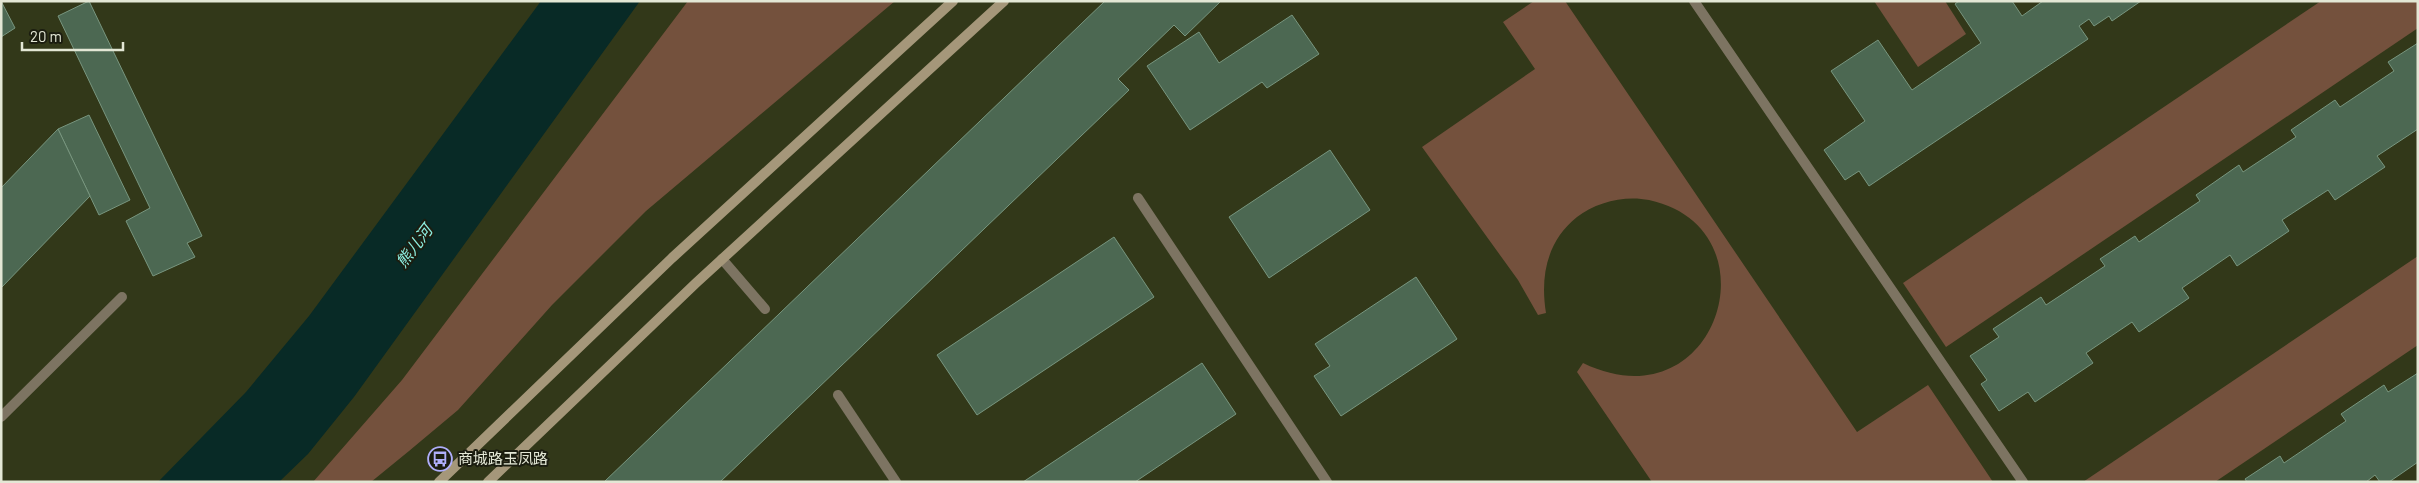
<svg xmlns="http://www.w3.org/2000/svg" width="2419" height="483" viewBox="0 0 2419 483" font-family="Barlow,'Noto Sans SC',sans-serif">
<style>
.green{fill:#74513d}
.water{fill:#082a26}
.building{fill:#4c6852;stroke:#78967f}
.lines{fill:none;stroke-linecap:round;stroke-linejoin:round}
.lane{stroke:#7d7462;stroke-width:10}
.secondary{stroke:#a5977a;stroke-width:10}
.labels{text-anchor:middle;stroke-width:4;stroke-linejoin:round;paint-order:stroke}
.poi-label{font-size:15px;fill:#e3e7d5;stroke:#1b1d10;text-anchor:start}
.water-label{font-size:16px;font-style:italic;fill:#8defe1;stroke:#1b1d10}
</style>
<rect width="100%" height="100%" fill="#323819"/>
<g class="green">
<path d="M 688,1 L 895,1 L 646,211 L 552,305 L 458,410 L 409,451 L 371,482 L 313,482 L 402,380 Z"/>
<path d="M 1534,1 L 1565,1 L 1857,432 L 1928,385 L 1993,482 L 1652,482 L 1577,372 L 1583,363 C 1718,428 1779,228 1649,200 C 1625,195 1596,202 1577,217 C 1547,241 1540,276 1546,313 L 1538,315 L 1518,280 L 1422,147 L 1535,69 L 1503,22 Z"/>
<path d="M 1874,1 L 1945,1 L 1966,34 L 1918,67 Z"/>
<path d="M 2321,1 L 2418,1 L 2418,28 L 1946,347 L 1903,283 Z"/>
<path d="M 2418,256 L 2418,345 L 2215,482 L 2083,482 Z"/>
</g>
<path class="water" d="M 541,1 L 640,1 L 354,397 L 308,454 L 279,482 L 158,482 L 246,392 L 309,316 Z"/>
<g class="building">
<path d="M 1,1 L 15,28 L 1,37 Z"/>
<path d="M 89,1 L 202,236 L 187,243 L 195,257 L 153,276 L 126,221 L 150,208 L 58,16 Z"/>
<path d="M 1105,1 L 1221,1 L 1185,36 L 1174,25 L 1118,79 L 1129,90 L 720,482 L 604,482 Z"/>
<path d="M 1959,1 L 2012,1 L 2022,16 L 2043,1 L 2141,1 L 2112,21 L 2109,16 L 2094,26 L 2089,19 L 2079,26 L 2088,39 L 1869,186 L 1859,171 L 1845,180 L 1824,150 L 1865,121 L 1831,71 L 1878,40 L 1912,90 L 1981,43 L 1955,4 Z"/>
<path d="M 1292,15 L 1319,54 L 1267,88 L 1262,82 L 1190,130 L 1147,66 L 1199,32 L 1219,63 Z"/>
<path d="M 2418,43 L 2418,129 L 2377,156 L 2385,167 L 2335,200 L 2328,190 L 2282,220 L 2289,231 L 2237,266 L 2230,255 L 2182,288 L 2189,298 L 2139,332 L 2132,322 L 2086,353 L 2093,363 L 2035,402 L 2028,392 L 1999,411 L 1981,384 L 1987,380 L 1970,356 L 1999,337 L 1993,329 L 2041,297 L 2046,305 L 2105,266 L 2100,259 L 2135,236 L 2139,242 L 2200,201 L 2196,195 L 2239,165 L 2243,172 L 2296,137 L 2291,130 L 2335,100 L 2340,107 L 2394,71 L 2388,62 Z"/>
<path d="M 89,115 L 130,200 L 99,215 L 58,129 Z"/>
<path d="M 58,129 L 90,196 L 1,288 L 1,188 Z"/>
<path d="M 1330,150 L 1370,210 L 1269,278 L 1229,217 Z"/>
<path d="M 1114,237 L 1154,297 L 977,415 L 937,355 Z"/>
<path d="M 1416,277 L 1457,339 L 1341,416 L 1314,376 L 1330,366 L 1315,344 Z"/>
<path d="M 1202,363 L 1236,414 L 1135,482 L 1023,482 Z"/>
<path d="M 2418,373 L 2418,462 L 2389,482 L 2380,482 L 2375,475 L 2366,482 L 2247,482 L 2245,479 L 2280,456 L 2284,463 L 2346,421 L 2341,414 L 2384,385 L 2388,392 Z"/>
</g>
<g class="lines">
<g class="lane">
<path d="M 1694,1 L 2023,482"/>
<path d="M 1138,198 L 1327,482"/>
<path d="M 722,259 L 765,309"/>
<path d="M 838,395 L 896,482"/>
<path d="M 1,417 L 122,297"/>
</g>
<g class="secondary">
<path d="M 439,482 L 672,258 L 953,1"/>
<path d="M 488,482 L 696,283 L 1004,1"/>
</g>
</g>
<defs>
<g id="bus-ring" transform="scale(1.25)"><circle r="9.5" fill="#1b1d10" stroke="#afaefa" stroke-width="1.5"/><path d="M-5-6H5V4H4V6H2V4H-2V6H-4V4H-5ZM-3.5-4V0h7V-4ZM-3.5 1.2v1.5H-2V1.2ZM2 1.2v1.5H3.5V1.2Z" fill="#afaefa"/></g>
</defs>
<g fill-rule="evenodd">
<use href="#bus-ring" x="440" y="459"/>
</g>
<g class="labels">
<g class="poi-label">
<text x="458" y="464">商城路玉凤路</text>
</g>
<g class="water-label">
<text transform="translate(414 246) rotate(-53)" y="6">熊儿河</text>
</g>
</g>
<rect width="2419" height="483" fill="none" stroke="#e3e7d5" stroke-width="5"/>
<path d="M22 42v8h101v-8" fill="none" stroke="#e3e7d5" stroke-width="2.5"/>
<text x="30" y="42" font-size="15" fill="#e3e7d5" stroke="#1b1d10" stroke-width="4" paint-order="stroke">20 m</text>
</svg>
